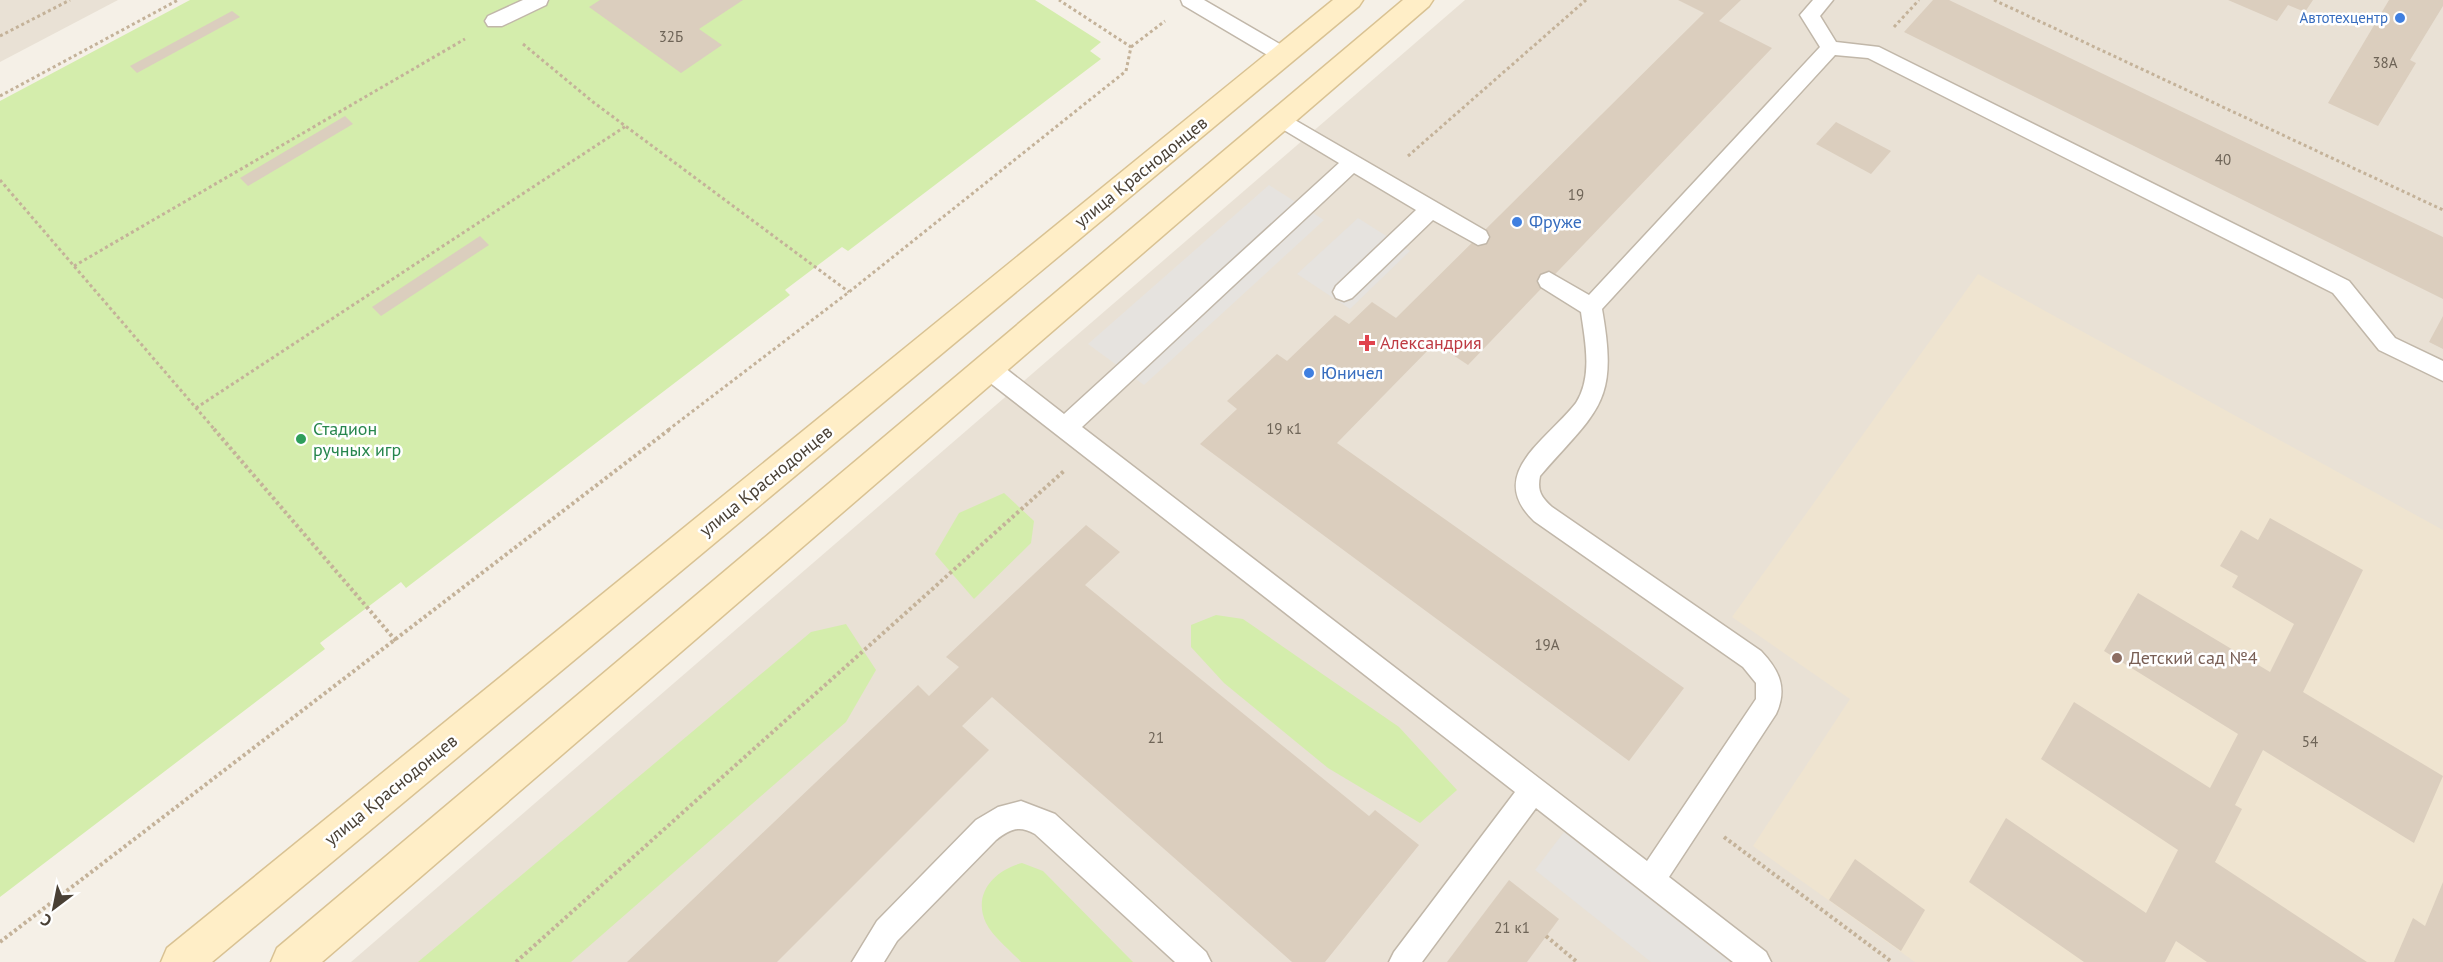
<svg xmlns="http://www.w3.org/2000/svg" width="2443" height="962" viewBox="0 0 2443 962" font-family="'PT Sans',sans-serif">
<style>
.residential{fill:#e9e1d5}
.education{fill:#efe4d0}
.green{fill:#d4edac}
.parking{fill:#e6e3df}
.building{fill:#dbcebe}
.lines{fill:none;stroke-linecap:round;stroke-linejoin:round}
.service-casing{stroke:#c1b7a9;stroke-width:3}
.secondary-casing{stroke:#d9c293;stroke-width:3}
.path-far1{stroke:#c4b299;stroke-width:3;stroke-dasharray:3 3;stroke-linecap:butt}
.path{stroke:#c4b299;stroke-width:4;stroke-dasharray:3 3;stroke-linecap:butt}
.service{fill:#fff;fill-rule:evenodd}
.secondary{fill:#ffeec7;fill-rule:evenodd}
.shop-dot{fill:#3f7fe0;stroke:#fff;stroke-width:2}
.health-dot{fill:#e0444e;stroke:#fff;stroke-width:2}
.leisure-dot{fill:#2e9e5b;stroke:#fff;stroke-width:2}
.education-dot{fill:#8d6e63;stroke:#fff;stroke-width:2}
.labels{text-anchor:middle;stroke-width:5;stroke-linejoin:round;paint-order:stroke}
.far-shop-label{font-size:15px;fill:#366cbe;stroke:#fff;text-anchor:end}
.number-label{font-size:15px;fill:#6e6457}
.street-label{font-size:18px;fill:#494035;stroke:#fff}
.shop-label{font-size:18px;fill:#366cbe;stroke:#fff;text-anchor:start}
.health-label{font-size:18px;fill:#be3a42;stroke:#fff;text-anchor:start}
.leisure-label{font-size:18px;fill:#27864d;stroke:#fff;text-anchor:start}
.education-label{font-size:18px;fill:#785e54;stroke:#fff;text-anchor:start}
</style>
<rect width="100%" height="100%" fill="#f5f0e7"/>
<g class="residential">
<path d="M 0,0 L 118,0 L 0,62 Z"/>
<path d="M 1465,0 L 2443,0 L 2443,962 L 351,962 Z"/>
</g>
<path class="education" d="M 1978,274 L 2443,530 L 2443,962 L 1915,962 L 1753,846 L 1850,699 L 1732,617 Z"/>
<g class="green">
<path d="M 190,0 L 1035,0 L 1101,42 L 1090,51 L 1101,59 L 848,251 L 842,247 L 785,290 L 790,295 L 406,588 L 401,582 L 320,643 L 325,649 L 0,897 L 0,101 Z"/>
<path d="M 1004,493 L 1034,521 L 1031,543 L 974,599 L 935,554 L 959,513 Z"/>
<path d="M 1216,615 L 1243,619 L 1399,727 L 1457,790 L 1420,823 L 1328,768 L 1224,683 L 1191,647 L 1191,625 Z"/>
<path d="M 846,624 L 876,670 L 846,722 L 571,962 L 418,962 L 811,632 Z"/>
<path d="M 1022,863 L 1043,871 L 1133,962 L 1021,962 C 1010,950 993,937 986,923 C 972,893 995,870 1022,863 Z"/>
</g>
<g class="parking">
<path d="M 1269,185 L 1324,220 L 1144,385 L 1088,344 Z"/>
<path d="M 1358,218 L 1410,251 L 1350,309 L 1297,274 Z"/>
<path d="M 1564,832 L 1730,962 L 1651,962 L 1535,870 Z"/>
</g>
<g class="building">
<path d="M 600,0 L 743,0 L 699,29 L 722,45 L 681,73 L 589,7 Z"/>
<path d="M 1678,0 L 1741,0 L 1719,21 L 1772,48 L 1468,365 L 1435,343 L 1337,443 L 1684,688 L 1629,761 L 1200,444 L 1237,409 L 1227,401 L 1277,354 L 1287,361 L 1335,315 L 1349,324 L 1372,302 L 1396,318 L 1704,13 Z"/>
<path d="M 1933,0 L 1949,0 L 2443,237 L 2443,299 L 1904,32 Z"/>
<path d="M 2228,0 L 2313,0 L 2305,12 L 2288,5 L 2277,21 Z"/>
<path d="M 2389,0 L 2443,0 L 2443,6 L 2410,60 L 2416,63 L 2378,126 L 2328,103 Z"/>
<path d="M 232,11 L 240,17 L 137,73 L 130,66 Z"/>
<path d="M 345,116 L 353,124 L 248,186 L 240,178 Z"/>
<path d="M 1836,122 L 1891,151 L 1871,174 L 1816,144 Z"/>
<path d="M 480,236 L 489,245 L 381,316 L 372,307 Z"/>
<path d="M 2443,316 L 2443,349 L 2429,342 Z"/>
<path d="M 2270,518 L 2363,570 L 2303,692 L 2443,776 L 2414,843 L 2263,750 L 2235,805 L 2242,809 L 2215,862 L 2367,962 L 2207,962 L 2176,941 L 2165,962 L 2084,962 L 1969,882 L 2006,818 L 2146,913 L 2178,850 L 2041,759 L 2074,702 L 2210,788 L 2238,734 L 2104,651 L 2138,593 L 2270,672 L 2294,624 L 2232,587 L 2238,576 L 2220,566 L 2241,530 L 2258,540 Z"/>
<path d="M 1086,525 L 1120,552 L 1085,585 L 1369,816 L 1375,810 L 1419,845 L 1325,962 L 1292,962 L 992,697 L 962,726 L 989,750 L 777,962 L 627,962 L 918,685 L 929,696 L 959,667 L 946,657 Z"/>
<path d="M 1855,859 L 1925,910 L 1901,951 L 1829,900 Z"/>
<path d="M 1509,880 L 1559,919 L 1527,962 L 1447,962 Z"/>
<path d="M 2443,882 L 2443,962 L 2394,962 L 2413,918 L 2425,926 Z"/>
</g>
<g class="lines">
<g class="service-casing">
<g id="service">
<path d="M 523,0 L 548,0 L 546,5 L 502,26 L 488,26 L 485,21 L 488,16 Z"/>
<path d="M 1181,0 L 1204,0 L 1290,50 L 1293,55 L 1290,60 L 1276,60 L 1183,5 Z"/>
<path d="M 1813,0 L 1833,0 L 1820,16 L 1836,42 L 1879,47 L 2349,281 L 2395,338 L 2443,361 L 2443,381 L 2379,350 L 2333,293 L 1868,58 L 1835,55 L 1602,309 C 1619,404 1598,409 1540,476 C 1537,491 1541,497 1552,507 L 1761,651 C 1779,670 1788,688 1776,714 L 1669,877 L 1766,952 L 1771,962 L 1733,962 L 1536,808 L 1422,962 L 1389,962 L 1394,952 L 1515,792 L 980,375 L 977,368 L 980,361 L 988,359 L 996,361 L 1064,414 L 1339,163 L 1274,124 L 1271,119 L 1274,114 L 1281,112 L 1486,231 L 1489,237 L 1486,243 L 1478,245 L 1433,220 L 1352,298 L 1344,301 L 1336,298 L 1333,292 L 1336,286 L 1416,210 L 1354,173 L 1082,427 L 1647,861 L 1756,699 L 1756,683 L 1743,667 L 1534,521 C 1485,474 1547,440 1576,403 C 1593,376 1585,341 1581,312 L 1541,287 L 1538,281 L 1541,275 L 1549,272 L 1589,295 L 1820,47 L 1800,15 Z"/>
<path d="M 1021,801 L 1055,814 L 1206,952 L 1211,962 L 1175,962 L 1035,834 C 1019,825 1010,829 996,840 L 897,941 L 884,962 L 852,962 L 877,921 L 976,820 L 998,807 Z"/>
</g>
</g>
<g class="secondary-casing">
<g id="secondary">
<path d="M 1333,0 L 1363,0 L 1359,6 L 212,962 L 161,962 L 167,948 Z"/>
<path d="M 1403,0 L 1433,0 L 1429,6 L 322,962 L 271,962 L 277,948 Z"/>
</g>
</g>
<g class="path-far1">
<path d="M 1994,0 L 2443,210"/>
<path d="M 1894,27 L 1919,0"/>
<path d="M 0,36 L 70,0"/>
<path d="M 523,44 L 593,102 L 849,292"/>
<path d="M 1131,47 L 1165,21"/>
<path d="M 0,96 L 178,0"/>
<path d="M 1408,156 L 1586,0"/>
<path d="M 0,180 L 215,430"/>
<path d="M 74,266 L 465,39"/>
<path d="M 196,408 L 626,126"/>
<path d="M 668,430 L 849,292 L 1126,71 L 1131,47 L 1059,0"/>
</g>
<g class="path">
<path d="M 214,429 L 396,641"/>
<path d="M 1724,837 L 1892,962"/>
<path d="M 1546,936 L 1577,962"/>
<path d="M 0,942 L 670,429"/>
<path d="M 516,962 L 1064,471"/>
</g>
<use href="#service" class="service"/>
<use href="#secondary" class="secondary"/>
</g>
<g class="shop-dot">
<circle cx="2400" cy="18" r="6"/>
<circle cx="1517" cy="222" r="6"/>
<circle cx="1309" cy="373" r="6"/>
</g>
<path class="health-dot" d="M1364 334h6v6h6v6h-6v6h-6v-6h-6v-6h6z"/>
<circle class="leisure-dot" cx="301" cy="439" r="6"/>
<circle class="education-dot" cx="2117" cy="658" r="6"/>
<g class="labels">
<g class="far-shop-label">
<text x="2388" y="23">Автотехцентр</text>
</g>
<g class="number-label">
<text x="671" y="42">32Б</text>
<text x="2385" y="68">38А</text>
<text x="2223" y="165">40</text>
<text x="1576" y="200">19</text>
<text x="1284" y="434">19 к1</text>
<text x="1547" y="650">19А</text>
<text x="1156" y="743">21</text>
<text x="2310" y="747">54</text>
<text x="1512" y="933">21 к1</text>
</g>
<g class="street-label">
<text transform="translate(1141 172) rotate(-39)" y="6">улица Краснодонцев</text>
<text transform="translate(766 481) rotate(-39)" y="6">улица Краснодонцев</text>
<text transform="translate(391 790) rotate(-39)" y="6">улица Краснодонцев</text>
</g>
<g class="shop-label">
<text x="1529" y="228">Фруже</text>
<text x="1321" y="379">Юничел</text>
</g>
<g class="health-label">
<text x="1380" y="349">Александрия</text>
</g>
<g class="leisure-label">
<text x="313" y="435">Стадион<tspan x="313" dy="21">ручных игр</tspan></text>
</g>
<g class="education-label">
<text x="2129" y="664">Детский сад №4</text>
</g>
</g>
<g transform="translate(54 908) rotate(212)" stroke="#ffffff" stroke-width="4.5" paint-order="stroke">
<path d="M0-4.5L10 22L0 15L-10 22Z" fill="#494035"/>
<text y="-9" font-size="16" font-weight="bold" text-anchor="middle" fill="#494035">С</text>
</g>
</svg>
